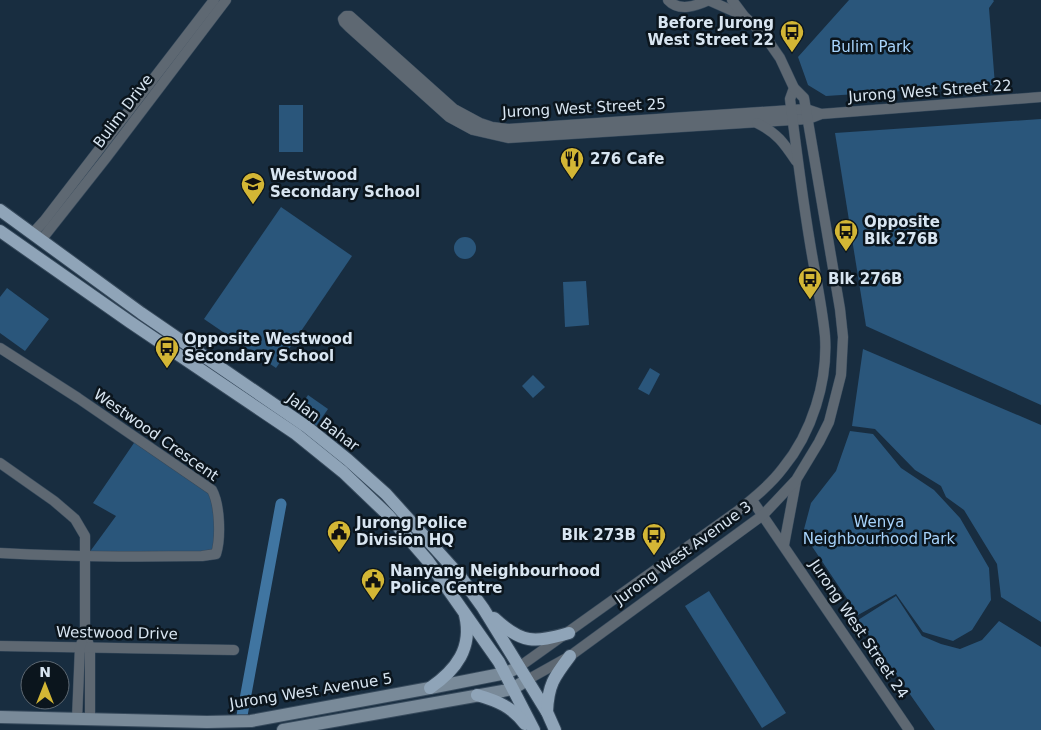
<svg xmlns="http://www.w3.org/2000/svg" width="1041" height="730" viewBox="0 0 1041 730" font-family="'DejaVu Sans',sans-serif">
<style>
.green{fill:#2a567b}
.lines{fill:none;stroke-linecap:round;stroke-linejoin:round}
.canal{stroke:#4075a1;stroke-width:11}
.street-casing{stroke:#374a5c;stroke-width:11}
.secondary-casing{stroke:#374a5c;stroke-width:14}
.primary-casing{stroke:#374a5c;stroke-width:14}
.street{stroke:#5e6872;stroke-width:10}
.secondary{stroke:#798a99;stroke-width:12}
.primary{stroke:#8fa4b8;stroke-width:12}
.labels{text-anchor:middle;stroke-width:5;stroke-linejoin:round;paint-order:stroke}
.poi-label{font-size:15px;font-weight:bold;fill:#d8e5f1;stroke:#0b151d;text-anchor:start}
.park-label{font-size:15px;fill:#a7d3fb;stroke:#0b151d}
.street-label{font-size:15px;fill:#d8e5f1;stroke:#0b151d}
</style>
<rect width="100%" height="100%" fill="#182d40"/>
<g class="green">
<path d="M 849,0 L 993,0 L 994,1 L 989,8 L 995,85 L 826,96 L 808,85 L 798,57 Z"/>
<rect x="279" y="105" width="24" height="47"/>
<path d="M 1041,119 L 1041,405 L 866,326 L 835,133 Z"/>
<path d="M 281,207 L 352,256 L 276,368 L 204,319 Z"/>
<circle cx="465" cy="248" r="11"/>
<path d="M 586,281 L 589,325 L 565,327 L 563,282 Z"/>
<path d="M 7,288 L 49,319 L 25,351 L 0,333 L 0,297 Z"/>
<path d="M 863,349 L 1041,425 L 1041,622 L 1001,597 L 997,564 L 964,510 L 946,497 L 941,486 L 915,470 L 875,429 L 852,426 Z"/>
<path d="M 650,368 L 660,374 L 649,395 L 638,389 Z"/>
<path d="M 533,375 L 545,387 L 533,398 L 522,386 Z"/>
<path d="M 308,395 L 328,409 L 314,429 L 295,415 Z"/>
<path d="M 850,431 L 873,434 L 901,468 L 934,490 L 960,518 L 989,568 L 991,600 L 972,630 L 953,641 L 923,632 L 896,594 L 858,615 L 803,533 L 811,503 L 836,471 Z"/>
<path d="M 136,440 L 210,489 L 214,501 L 216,554 L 86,557 L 116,516 L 93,503 Z"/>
<path d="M 709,591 L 786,713 L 762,728 L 685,606 Z"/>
<path d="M 896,596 L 922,636 L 941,644 L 960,649 L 982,640 L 999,621 L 1041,647 L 1041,730 L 935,730 L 858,620 Z"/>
</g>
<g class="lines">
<path class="canal" d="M 241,721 L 281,504"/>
<g class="street-casing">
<g id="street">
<path d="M 668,0 C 679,12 696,6 709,0"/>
<path d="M 708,0 L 742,15"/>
<path d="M 821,114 L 806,109 L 508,129 L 492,127 L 480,123 L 454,109 L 350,16 L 346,16 L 343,19 L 344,22 L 350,28 L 449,117 L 473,130 L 508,138 L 792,120 L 808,119 L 821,114 L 1041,97"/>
<path d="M 757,123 C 777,133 784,143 796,161"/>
<path d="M 33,233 L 44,221 L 214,0"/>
<path d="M 42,239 L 106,158 L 226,0"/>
<path d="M 0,348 L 78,398 L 212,490 C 220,505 221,538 216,554 L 202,556 C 134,557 67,557 0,553"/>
<path d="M 0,463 L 54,501 L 75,519 L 85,536 L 85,634 L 90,648 L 90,719"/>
<path d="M 752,500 L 909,730"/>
<path d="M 784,545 L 796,481"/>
<path d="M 0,646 L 234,650"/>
<path d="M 519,667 L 739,510 C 755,497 771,484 783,468 C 812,433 828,381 825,336 C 822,305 815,274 810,243 C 802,195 796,147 790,99 L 794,88"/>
<path d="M 527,680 L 570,656 L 763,515 L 796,480 L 819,442 L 829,422 L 841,375 L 843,337 L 840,309 L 804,98 L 794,88 L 780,58 L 764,35 L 744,16 L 732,0"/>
<path d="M 77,719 L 80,647 L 82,642"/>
</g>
</g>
<g class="secondary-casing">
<g id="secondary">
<path d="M 0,717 L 207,722 L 251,721 L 430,688 L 506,673 L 519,667"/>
<path d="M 283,730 L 503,691 L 512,689 L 527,680"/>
</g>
</g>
<g class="primary-casing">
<g id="primary">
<path d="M 0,210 L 141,313 L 307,427 L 348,460 L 386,494 L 460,576 L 483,608 L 547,712 L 555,730"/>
<path d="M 0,231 L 130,322 L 296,434 L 343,472 L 388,515 L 428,561 L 499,662 L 534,730"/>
<path d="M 494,618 C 522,644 534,643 569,633"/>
<path d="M 430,688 C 456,670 473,648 465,615"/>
<path d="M 477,695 C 498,701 512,707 525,724"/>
<path d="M 547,712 C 548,685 554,677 570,656"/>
</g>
</g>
<use href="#street" class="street"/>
<use href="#secondary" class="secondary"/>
<use href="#primary" class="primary"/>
</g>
<defs>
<g id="bus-pin" transform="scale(1.25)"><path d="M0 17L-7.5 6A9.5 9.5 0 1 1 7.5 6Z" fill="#d3b635" stroke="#0b151d"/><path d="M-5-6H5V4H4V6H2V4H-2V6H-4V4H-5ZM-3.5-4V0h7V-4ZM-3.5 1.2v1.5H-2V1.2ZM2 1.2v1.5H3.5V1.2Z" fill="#111"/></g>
<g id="restaurant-pin" transform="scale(1.25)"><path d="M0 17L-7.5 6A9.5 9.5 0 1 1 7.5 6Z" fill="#d3b635" stroke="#0b151d"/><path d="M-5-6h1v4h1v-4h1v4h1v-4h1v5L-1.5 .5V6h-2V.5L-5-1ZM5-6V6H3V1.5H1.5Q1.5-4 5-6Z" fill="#111"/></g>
<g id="school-pin" transform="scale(1.25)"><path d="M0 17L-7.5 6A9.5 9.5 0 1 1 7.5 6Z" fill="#d3b635" stroke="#0b151d"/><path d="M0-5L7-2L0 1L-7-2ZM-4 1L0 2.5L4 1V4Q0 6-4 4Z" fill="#111"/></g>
<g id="civic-pin" transform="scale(1.25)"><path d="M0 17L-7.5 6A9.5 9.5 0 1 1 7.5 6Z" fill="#d3b635" stroke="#0b151d"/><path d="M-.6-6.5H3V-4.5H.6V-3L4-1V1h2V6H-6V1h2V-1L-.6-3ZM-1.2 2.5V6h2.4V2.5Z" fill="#111"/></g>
</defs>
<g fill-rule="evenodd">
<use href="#bus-pin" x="792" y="32"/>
<use href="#restaurant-pin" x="572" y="159"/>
<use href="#school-pin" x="253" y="184"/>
<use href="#bus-pin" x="846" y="231"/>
<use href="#bus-pin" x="810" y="279"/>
<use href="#bus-pin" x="167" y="348"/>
<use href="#civic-pin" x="339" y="532"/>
<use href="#bus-pin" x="654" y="535"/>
<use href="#civic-pin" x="373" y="580"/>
</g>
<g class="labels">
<g class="poi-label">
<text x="774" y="28" text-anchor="end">Before Jurong<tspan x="774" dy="17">West Street 22</tspan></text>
<text x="590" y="164">276 Cafe</text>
<text x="270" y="180">Westwood<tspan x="270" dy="17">Secondary School</tspan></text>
<text x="864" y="227">Opposite<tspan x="864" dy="17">Blk 276B</tspan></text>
<text x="828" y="284">Blk 276B</text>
<text x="184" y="344">Opposite Westwood<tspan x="184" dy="17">Secondary School</tspan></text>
<text x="356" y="528">Jurong Police<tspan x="356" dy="17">Division HQ</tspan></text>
<text x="636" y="540" text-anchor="end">Blk 273B</text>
<text x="390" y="576">Nanyang Neighbourhood<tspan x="390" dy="17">Police Centre</tspan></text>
</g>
<g class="park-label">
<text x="871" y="52">Bulim Park</text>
<text x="879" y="527">Wenya<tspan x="879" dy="17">Neighbourhood Park</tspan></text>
</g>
<g class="street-label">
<text transform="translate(930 91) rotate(-4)" y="5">Jurong West Street 22</text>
<text transform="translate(584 108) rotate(-3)" y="5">Jurong West Street 25</text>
<text transform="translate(123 111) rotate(-53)" y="5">Bulim Drive</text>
<text transform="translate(323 422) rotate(37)" y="5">Jalan Bahar</text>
<text transform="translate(156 435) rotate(35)" y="5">Westwood Crescent</text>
<text transform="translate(683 553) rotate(-36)" y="5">Jurong West Avenue 3</text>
<text transform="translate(859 629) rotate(56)" y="5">Jurong West Street 24</text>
<text transform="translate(117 633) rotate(1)" y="5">Westwood Drive</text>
<text transform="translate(311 691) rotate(-9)" y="5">Jurong West Avenue 5</text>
</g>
</g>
<g transform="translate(45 685)"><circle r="24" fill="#0b151d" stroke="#5d6872"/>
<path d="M0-4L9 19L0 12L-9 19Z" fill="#d3b635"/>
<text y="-8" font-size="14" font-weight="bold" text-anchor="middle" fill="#d8e5f1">N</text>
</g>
</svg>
